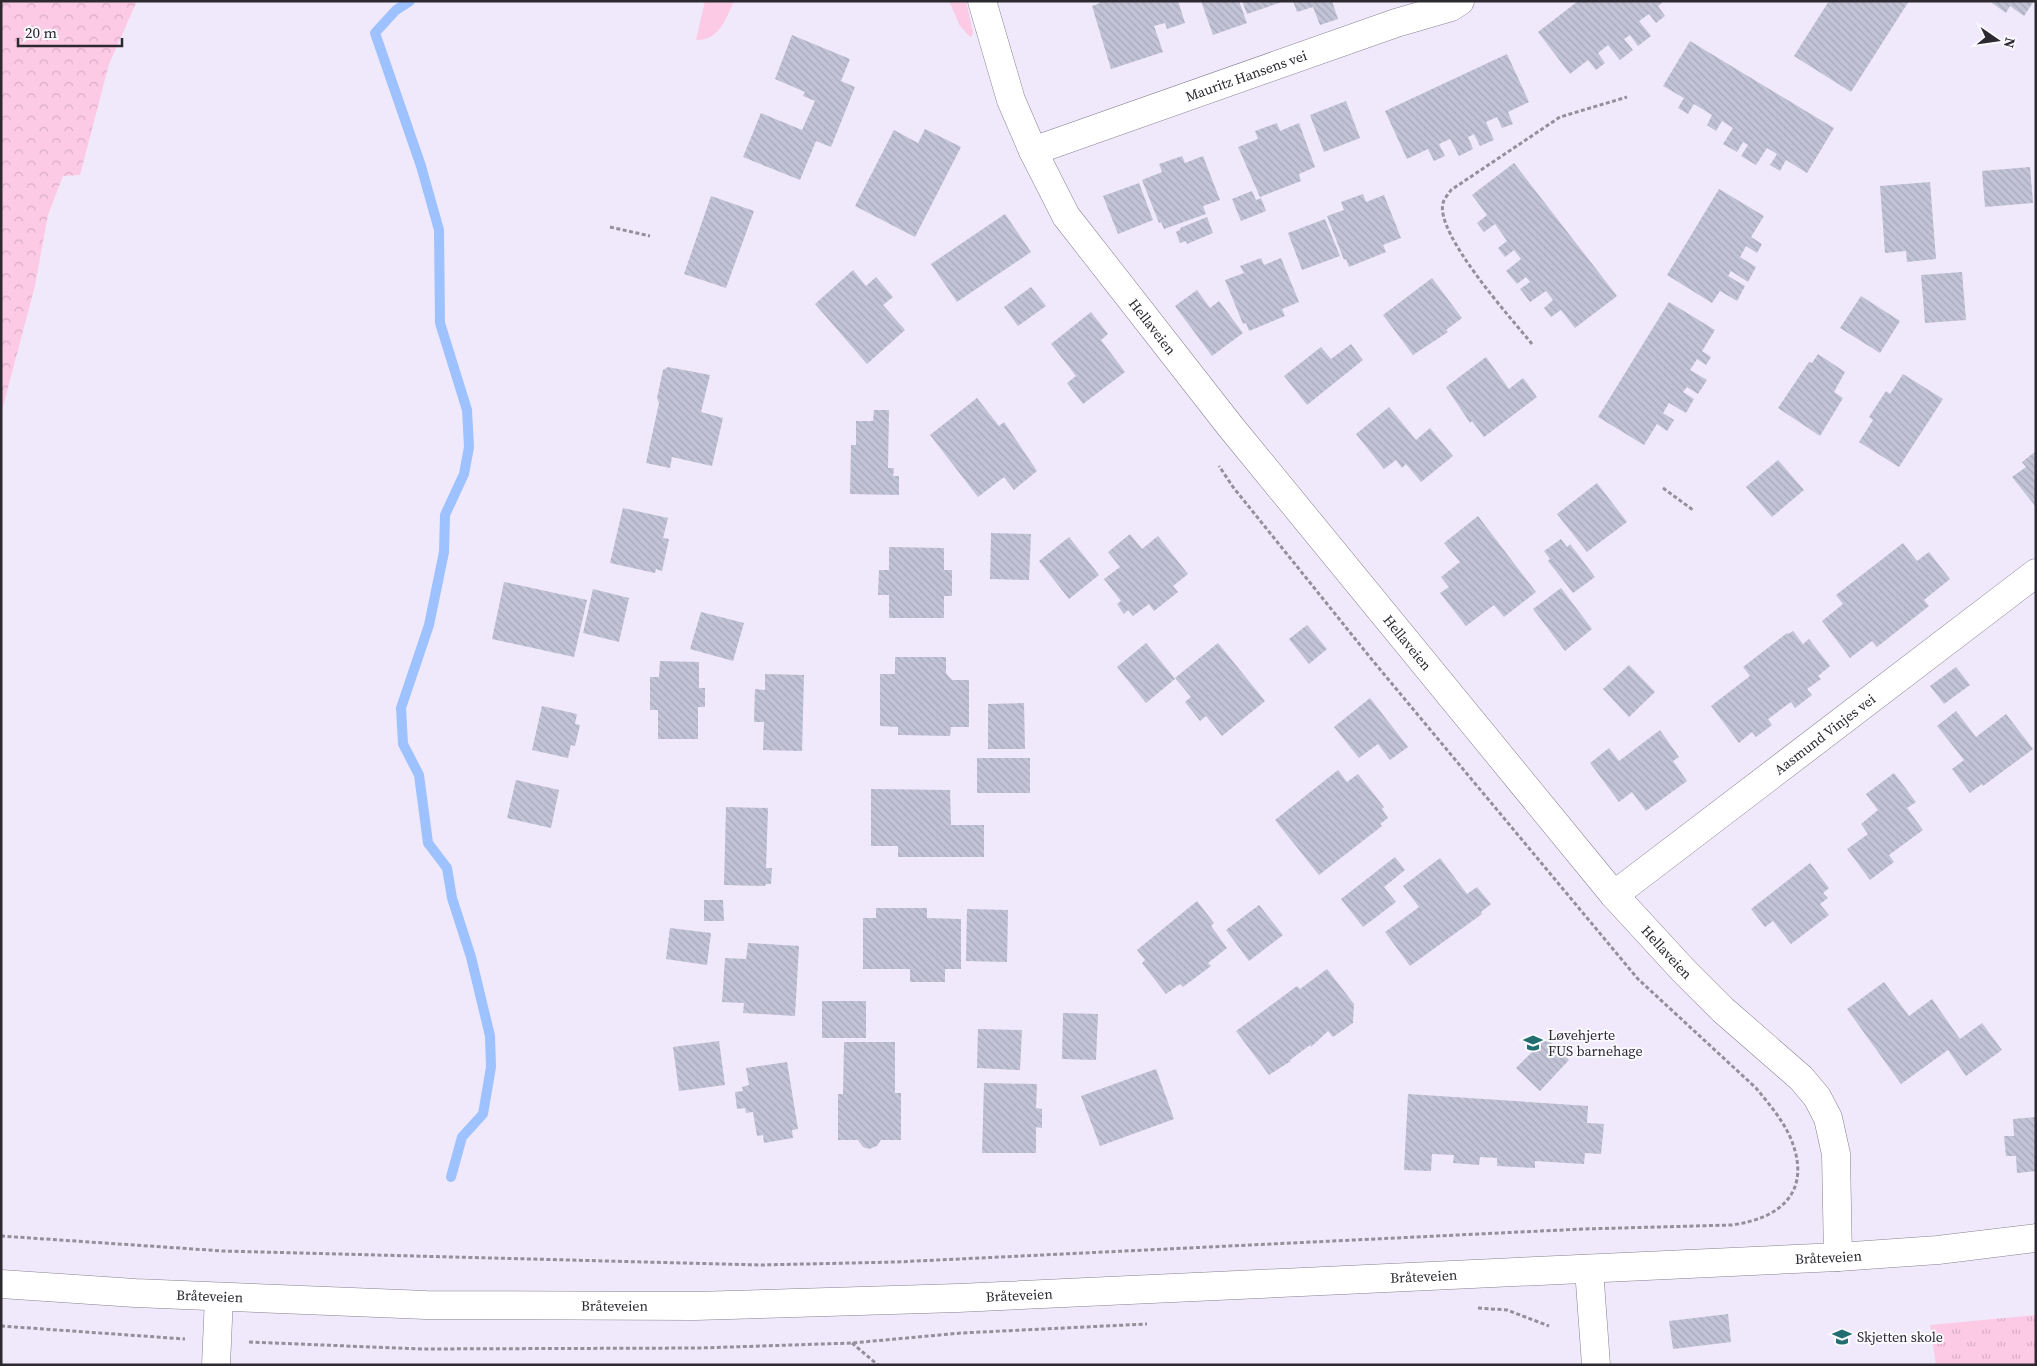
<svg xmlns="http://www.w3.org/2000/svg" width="2037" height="1366" viewBox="0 0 2037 1366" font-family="'Source Serif 4',serif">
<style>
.green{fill:#fdcae6}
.forest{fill:url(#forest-crowns)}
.park{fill:url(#park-tufts)}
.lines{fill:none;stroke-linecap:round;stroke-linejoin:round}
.stream{stroke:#9dc2ff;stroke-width:10}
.building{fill:url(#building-back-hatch)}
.minor-casing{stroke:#878091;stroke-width:29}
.secondary-casing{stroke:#878091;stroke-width:29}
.path{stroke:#948f9b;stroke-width:3;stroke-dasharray:4 2.5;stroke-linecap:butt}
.minor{stroke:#fff;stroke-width:28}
.secondary{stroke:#fff;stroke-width:28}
.labels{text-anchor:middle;stroke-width:4;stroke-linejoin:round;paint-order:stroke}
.street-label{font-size:14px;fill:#2c2930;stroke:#faf9fd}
.poi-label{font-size:14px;fill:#2c2930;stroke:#faf9fd;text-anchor:start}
</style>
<defs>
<pattern id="forest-crowns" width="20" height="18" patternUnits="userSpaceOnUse" patternTransform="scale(1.25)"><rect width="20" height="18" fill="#fdcae6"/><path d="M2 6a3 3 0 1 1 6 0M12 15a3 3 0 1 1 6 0" fill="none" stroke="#d9aec6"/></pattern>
<pattern id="park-tufts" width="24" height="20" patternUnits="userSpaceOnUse" patternTransform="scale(1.25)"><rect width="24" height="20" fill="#fdcae6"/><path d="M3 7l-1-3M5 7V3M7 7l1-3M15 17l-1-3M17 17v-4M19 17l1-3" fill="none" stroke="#d9aec6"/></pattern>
<pattern id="building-back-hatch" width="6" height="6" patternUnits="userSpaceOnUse" patternTransform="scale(1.25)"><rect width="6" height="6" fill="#c2c3d6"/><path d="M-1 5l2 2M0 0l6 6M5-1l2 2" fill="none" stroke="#a7a8b8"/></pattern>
</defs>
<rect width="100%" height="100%" fill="#f0e9fb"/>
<g class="green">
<path d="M 705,1 L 734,1 C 726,19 719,41 696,40 Z"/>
<path d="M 949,1 L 966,1 L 973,32 L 972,36 L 970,37 L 960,26 Z"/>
</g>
<path class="forest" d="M 1,1 L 137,1 L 109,64 L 80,175 L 63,176 L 48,215 L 35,286 L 1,414 Z"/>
<path class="park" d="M 2036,1315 L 2036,1364 L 1936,1365 L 1930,1325 Z"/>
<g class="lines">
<path class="stream" d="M 410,1 L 396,10 L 375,33 L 421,166 L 439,230 L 440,323 L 467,410 L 469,447 L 464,474 L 445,515 L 444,552 L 429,625 L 401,708 L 403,744 L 419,775 L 428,843 L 447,868 L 452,898 L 471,957 L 490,1036 L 491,1067 L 483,1114 L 462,1137 L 451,1177"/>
</g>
<g class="building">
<path d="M 1099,1 L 1178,1 L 1185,23 L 1167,29 L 1165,23 L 1154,26 L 1163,52 L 1111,69 L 1092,6 L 1100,3 Z"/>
<path d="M 1201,1 L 1239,1 L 1247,23 L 1213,35 Z"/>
<path d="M 1242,1 L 1282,1 L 1282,2 L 1247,14 Z"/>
<path d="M 1293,1 L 1332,1 L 1338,19 L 1320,25 L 1313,7 L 1297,12 Z"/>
<path d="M 1578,1 L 1664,1 L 1658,6 L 1665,16 L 1656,23 L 1649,14 L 1639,21 L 1651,36 L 1638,46 L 1630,35 L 1624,39 L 1633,50 L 1620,60 L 1608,45 L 1598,53 L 1605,63 L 1596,70 L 1588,60 L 1570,74 L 1538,32 Z"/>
<path d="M 1829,1 L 1909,1 L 1851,92 L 1794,56 Z"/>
<path d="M 1993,1 L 2034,1 L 2024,16 L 2010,6 L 2006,13 L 1992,3 Z"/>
<path d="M 792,35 L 850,59 L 841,81 L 855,87 L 831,147 L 816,141 L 800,180 L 743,157 L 761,113 L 802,130 L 815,101 L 803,96 L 805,92 L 775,79 Z"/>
<path d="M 1690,41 L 1834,128 L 1807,173 L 1786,160 L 1780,171 L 1770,165 L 1777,154 L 1767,148 L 1756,165 L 1741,156 L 1748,145 L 1743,142 L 1737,152 L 1723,144 L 1733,128 L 1722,121 L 1716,131 L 1707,125 L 1712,115 L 1694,104 L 1688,114 L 1678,108 L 1684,98 L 1663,86 Z"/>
<path d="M 1507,54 L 1529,102 L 1508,112 L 1513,124 L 1502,128 L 1497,117 L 1486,122 L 1494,140 L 1480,146 L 1474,134 L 1468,137 L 1473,149 L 1459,156 L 1450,139 L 1439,144 L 1445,156 L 1434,161 L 1428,149 L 1407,159 L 1385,111 Z"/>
<path d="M 1346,101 L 1360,138 L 1324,152 L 1310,115 Z"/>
<path d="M 1277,123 L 1280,131 L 1299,123 L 1315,167 L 1299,174 L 1301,181 L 1260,197 L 1238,147 L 1258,139 L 1255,131 Z"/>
<path d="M 925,129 L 961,147 L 915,237 L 855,206 L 894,130 L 918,143 Z"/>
<path d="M 1182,156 L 1185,163 L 1203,156 L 1220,200 L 1203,206 L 1206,214 L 1164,229 L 1161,222 L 1159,223 L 1142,180 L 1162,172 L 1159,164 Z"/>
<path d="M 1514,163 L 1617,296 L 1575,328 L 1561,310 L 1551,317 L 1544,308 L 1553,300 L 1546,291 L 1530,302 L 1520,289 L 1530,282 L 1526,277 L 1517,284 L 1506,271 L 1521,259 L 1514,250 L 1505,257 L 1498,248 L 1507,241 L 1495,224 L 1484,232 L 1477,223 L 1487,215 L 1472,195 Z"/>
<path d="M 2030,167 L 2033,203 L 1985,207 L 1982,171 Z"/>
<path d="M 1930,182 L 1936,259 L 1907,262 L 1906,251 L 1885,253 L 1880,186 Z"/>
<path d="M 1139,183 L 1153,220 L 1118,234 L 1103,196 Z"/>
<path d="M 1719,189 L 1764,216 L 1751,237 L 1762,244 L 1757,253 L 1746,246 L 1740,257 L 1756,267 L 1748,282 L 1731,271 L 1728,276 L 1745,286 L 1737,301 L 1720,291 L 1712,303 L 1667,275 Z"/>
<path d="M 1252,191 L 1256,200 L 1261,198 L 1266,211 L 1241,221 L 1232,199 Z"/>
<path d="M 1363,194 L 1366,202 L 1384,195 L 1401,238 L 1383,245 L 1386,252 L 1349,267 L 1346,259 L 1344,260 L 1327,216 L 1344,210 L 1341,202 Z"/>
<path d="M 711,196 L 754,211 L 726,288 L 684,274 Z"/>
<path d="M 1005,214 L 1031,252 L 957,302 L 931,264 Z"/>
<path d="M 1207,217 L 1213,233 L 1187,244 L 1186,241 L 1180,243 L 1176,232 L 1181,229 L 1180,228 Z"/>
<path d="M 1325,219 L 1340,256 L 1302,270 L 1288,233 Z"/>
<path d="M 1261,258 L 1264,265 L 1281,258 L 1299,302 L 1282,309 L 1285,316 L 1249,331 L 1246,323 L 1243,324 L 1225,280 L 1244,273 L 1240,266 Z"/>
<path d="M 853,270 L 866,286 L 876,277 L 893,297 L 883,305 L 905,330 L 867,364 L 815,304 Z"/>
<path d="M 1962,272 L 1966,320 L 1925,323 L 1921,275 Z"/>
<path d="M 1432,278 L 1462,318 L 1446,330 L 1448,332 L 1413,355 L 1383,315 Z"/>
<path d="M 1031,287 L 1046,306 L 1018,326 L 1004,307 Z"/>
<path d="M 1197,290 L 1210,308 L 1219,301 L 1243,333 L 1212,356 L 1175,306 Z"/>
<path d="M 1861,296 L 1900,321 L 1880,353 L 1840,328 Z"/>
<path d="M 1669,302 L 1715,330 L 1702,351 L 1711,357 L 1706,365 L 1697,359 L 1690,370 L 1707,380 L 1698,394 L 1687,387 L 1683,392 L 1694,399 L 1686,413 L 1669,403 L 1663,413 L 1674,420 L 1667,431 L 1657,424 L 1644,445 L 1598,417 Z"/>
<path d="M 1091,312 L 1108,334 L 1101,340 L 1125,372 L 1083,404 L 1067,383 L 1076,376 L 1051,344 Z"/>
<path d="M 1351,344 L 1363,360 L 1307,405 L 1284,376 L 1321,347 L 1331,359 Z"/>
<path d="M 1818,354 L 1845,372 L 1834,392 L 1843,398 L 1820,436 L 1778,408 L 1809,362 L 1812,363 Z"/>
<path d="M 1486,357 L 1509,389 L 1523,378 L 1537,397 L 1484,437 L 1472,421 L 1470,423 L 1446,387 Z"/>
<path d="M 668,367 L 710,375 L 701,412 L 723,418 L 712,466 L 672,457 L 670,468 L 646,463 L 659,403 L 657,398 L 663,370 Z"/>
<path d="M 1903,374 L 1943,399 L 1899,467 L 1859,442 L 1873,420 L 1869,417 L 1886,391 L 1890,394 Z"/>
<path d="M 977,398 L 999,426 L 1004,422 L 1037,471 L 1014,490 L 1004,477 L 978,497 L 930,435 Z"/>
<path d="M 1389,407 L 1416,440 L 1430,428 L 1453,456 L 1421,482 L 1406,464 L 1402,468 L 1396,460 L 1384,469 L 1356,434 Z"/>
<path d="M 874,410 L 889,410 L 888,468 L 894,468 L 893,476 L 899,476 L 899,495 L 850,494 L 851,445 L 856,445 L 856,421 L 873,421 Z"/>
<path d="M 2036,451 L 2036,507 L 2012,477 L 2026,467 L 2022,462 Z"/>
<path d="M 1778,460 L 1804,490 L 1772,517 L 1746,487 Z"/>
<path d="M 1597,483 L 1627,522 L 1587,552 L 1557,514 Z"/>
<path d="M 623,508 L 668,518 L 663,538 L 669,539 L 662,571 L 656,569 L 655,573 L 610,563 Z"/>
<path d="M 1478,516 L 1536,592 L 1504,617 L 1494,605 L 1466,626 L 1440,593 L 1449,587 L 1441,577 L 1460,562 L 1444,543 Z"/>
<path d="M 991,533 L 1031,534 L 1029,580 L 990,579 Z"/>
<path d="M 1130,534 L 1142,549 L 1158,536 L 1188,574 L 1173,586 L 1178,592 L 1154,611 L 1149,604 L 1133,616 L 1128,610 L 1124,614 L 1117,604 L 1121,601 L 1104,579 L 1120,567 L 1108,552 Z"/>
<path d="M 1069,537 L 1099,575 L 1069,599 L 1039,561 Z"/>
<path d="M 1561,539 L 1567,547 L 1570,544 L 1595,577 L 1573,593 L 1548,561 L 1550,559 L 1544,551 Z"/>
<path d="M 1903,543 L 1917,561 L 1929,552 L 1950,579 L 1924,600 L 1929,606 L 1877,647 L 1872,641 L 1850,658 L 1822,621 L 1843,604 L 1836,595 Z"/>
<path d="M 889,547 L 944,548 L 944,570 L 952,570 L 952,596 L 944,596 L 944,618 L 889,618 L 889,595 L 878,595 L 879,570 L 889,570 Z"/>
<path d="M 504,582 L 587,600 L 574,657 L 492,639 Z"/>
<path d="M 1561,588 L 1592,629 L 1565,651 L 1533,609 Z"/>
<path d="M 593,589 L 629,598 L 619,642 L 583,633 Z"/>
<path d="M 701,612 L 744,623 L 733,661 L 690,649 Z"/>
<path d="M 1307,625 L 1327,649 L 1309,664 L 1289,639 Z"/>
<path d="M 1793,631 L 1803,644 L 1809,639 L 1830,666 L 1818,676 L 1821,679 L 1807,689 L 1812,695 L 1795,708 L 1791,702 L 1768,719 L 1772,725 L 1756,737 L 1752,732 L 1739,743 L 1711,706 L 1750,676 L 1743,667 L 1787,633 L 1788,634 Z"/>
<path d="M 1146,643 L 1175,679 L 1146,703 L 1117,667 Z"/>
<path d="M 1218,643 L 1265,701 L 1222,736 L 1206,716 L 1200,721 L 1185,702 L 1191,697 L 1175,678 Z"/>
<path d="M 895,657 L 946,657 L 946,673 L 952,680 L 969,680 L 969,727 L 951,727 L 950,736 L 898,735 L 898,727 L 880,726 L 880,674 L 895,674 Z"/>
<path d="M 660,661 L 699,662 L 699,688 L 705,688 L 705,707 L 698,707 L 698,739 L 658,739 L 658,710 L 650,710 L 650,677 L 659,677 Z"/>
<path d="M 1629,665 L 1655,692 L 1629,717 L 1603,689 Z"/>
<path d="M 1956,667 L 1970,685 L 1944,704 L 1930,686 Z"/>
<path d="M 765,674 L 804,675 L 802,751 L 763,750 L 764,722 L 754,722 L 755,689 L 765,690 Z"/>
<path d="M 1370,698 L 1408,747 L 1390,760 L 1378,744 L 1359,758 L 1334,727 Z"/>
<path d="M 1024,703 L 1025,749 L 988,749 L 988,704 Z"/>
<path d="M 542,706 L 577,714 L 575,724 L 580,725 L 575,746 L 571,745 L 568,758 L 532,750 Z"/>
<path d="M 1956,711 L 1976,737 L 2006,714 L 2033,749 L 1983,786 L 1982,784 L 1970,793 L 1952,769 L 1964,760 L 1937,726 Z"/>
<path d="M 1660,730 L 1679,757 L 1673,761 L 1687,781 L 1646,811 L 1632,792 L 1619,802 L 1590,763 L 1609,748 L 1619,761 Z"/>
<rect x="977" y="758" width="53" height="35"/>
<path d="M 1338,770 L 1347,782 L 1358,774 L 1384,807 L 1382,809 L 1388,818 L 1380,824 L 1382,826 L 1319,875 L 1275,820 Z"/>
<path d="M 1894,773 L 1916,802 L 1907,808 L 1923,830 L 1889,855 L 1894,862 L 1870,880 L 1847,849 L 1868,834 L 1861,824 L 1878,810 L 1866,794 Z"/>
<path d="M 516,780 L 559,790 L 551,828 L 507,818 Z"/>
<path d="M 871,789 L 950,790 L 951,825 L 984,825 L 984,857 L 898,857 L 898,846 L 871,846 Z"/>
<path d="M 726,807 L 768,808 L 766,868 L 772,868 L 771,884 L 766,884 L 765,886 L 724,885 Z"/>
<path d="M 1395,857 L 1405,870 L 1384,887 L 1396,902 L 1363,927 L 1341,899 Z"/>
<path d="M 1440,858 L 1467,894 L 1477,887 L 1491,904 L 1481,912 L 1482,914 L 1410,966 L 1385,932 L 1419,907 L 1403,886 Z"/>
<path d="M 1810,863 L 1829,888 L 1823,893 L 1828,898 L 1820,904 L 1829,915 L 1791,944 L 1773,921 L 1765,927 L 1751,909 Z"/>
<path d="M 704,900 L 723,900 L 724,921 L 704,921 Z"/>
<path d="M 1197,901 L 1214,923 L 1211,926 L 1227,948 L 1208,963 L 1211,966 L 1183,987 L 1180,984 L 1166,994 L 1142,963 L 1145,960 L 1137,950 Z"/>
<path d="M 1259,905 L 1283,935 L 1249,961 L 1226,930 Z"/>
<path d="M 876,908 L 927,908 L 927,918 L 961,919 L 961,969 L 945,969 L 945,982 L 910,982 L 910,969 L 863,969 L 863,918 L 876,918 Z"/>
<path d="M 967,909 L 1008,910 L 1007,962 L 966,961 Z"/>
<path d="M 670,928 L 711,933 L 707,965 L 666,959 Z"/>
<path d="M 748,943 L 799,946 L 795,1016 L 743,1013 L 744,1003 L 722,1002 L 725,958 L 746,959 Z"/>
<path d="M 1327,969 L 1354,1004 L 1353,1023 L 1333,1037 L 1328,1031 L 1311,1047 L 1310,1045 L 1290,1060 L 1291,1061 L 1269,1075 L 1236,1031 L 1297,986 L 1300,989 Z"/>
<path d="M 1884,982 L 1909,1016 L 1932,999 L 1960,1039 L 1982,1023 L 2002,1050 L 1966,1076 L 1948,1050 L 1901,1084 L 1847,1009 Z"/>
<rect x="822" y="1001" width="44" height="37"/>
<path d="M 1063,1013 L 1098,1014 L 1096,1060 L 1062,1059 Z"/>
<path d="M 978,1029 L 1022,1030 L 1020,1070 L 977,1068 Z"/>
<path d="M 1546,1038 L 1569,1060 L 1540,1091 L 1516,1068 Z"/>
<path d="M 719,1041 L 725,1085 L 679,1091 L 673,1047 Z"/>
<path d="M 844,1042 L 895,1042 L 895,1093 L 901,1093 L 901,1140 L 881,1140 L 877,1146 L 869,1149 L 863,1147 L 858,1140 L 838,1140 L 838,1094 L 843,1094 Z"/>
<path d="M 787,1062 L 798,1129 L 792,1130 L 793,1138 L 764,1143 L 763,1135 L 757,1136 L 753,1112 L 746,1113 L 745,1108 L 737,1109 L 735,1092 L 743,1091 L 742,1087 L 749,1085 L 746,1068 Z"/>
<path d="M 1156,1069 L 1174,1119 L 1100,1146 L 1081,1096 Z"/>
<path d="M 984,1083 L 1037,1084 L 1036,1108 L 1042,1109 L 1042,1128 L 1036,1127 L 1036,1153 L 982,1153 Z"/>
<path d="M 1408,1094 L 1588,1106 L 1587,1123 L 1604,1124 L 1601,1154 L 1585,1153 L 1584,1164 L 1535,1161 L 1535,1168 L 1497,1166 L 1497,1158 L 1480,1157 L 1479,1165 L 1453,1163 L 1454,1155 L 1432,1154 L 1431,1171 L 1404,1170 Z"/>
<path d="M 2036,1117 L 2036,1171 L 2017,1173 L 2016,1156 L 2006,1156 L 2004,1136 L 2014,1136 L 2013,1119 Z"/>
<path d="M 1728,1314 L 1731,1342 L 1673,1349 L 1669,1321 Z"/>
</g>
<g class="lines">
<g class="minor-casing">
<g id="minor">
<path id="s1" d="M 982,1 L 1011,100 L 1033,151 L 1066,216 L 1230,426 L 1614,895 L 1683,970 L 1723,1010 L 1801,1078 L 1817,1097 L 1828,1118 L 1836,1154 L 1838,1257"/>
<path id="s2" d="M 1033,151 L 1396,23 L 1451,7 L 1460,1"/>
<path id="s3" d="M 1614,895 L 2036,573"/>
<path d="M 1589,1269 L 1596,1365"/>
<path d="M 216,1365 L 219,1297"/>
</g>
</g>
<g class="secondary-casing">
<g id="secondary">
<path id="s4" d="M 1,1284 L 135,1293 L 426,1305 L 695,1306 L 958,1298 L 1838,1257 L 1938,1250 L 2036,1238"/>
</g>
</g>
<g class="path">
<path d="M 610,227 L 650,236"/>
<path d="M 1532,344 C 1511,318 1435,234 1443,203 C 1444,199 1449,193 1451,190 L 1560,117 L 1627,97"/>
<path d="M 1663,488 L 1693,510"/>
<path d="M 1,1236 L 223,1251 L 760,1265 L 896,1262 L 1583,1229 L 1732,1225 C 1782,1218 1812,1191 1791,1139 C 1783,1120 1769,1104 1756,1088 L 1638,979 L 1373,661 L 1233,487 L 1219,466"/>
<path d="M 1478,1308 L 1507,1310 L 1549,1326"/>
<path d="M 1,1326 L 185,1339"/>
<path d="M 249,1342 L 421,1349 L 700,1348 L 852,1343 L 961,1333 L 1147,1324"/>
<path d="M 852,1343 L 878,1365"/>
</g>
<use href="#minor" class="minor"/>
<use href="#secondary" class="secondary"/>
</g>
<defs>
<g id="school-bare" transform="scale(1.5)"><path d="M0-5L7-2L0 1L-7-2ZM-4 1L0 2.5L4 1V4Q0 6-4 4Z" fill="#216d6f" stroke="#faf9fd" stroke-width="2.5" paint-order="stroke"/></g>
</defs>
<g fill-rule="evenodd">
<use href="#school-bare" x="1533" y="1043"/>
<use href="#school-bare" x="1842" y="1337"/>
</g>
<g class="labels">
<g class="street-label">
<text dy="5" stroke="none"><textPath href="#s2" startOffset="226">Mauritz Hansens vei</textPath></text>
<text dy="5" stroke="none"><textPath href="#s1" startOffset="372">Hellaveien</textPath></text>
<text dy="5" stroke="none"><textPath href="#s1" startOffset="778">Hellaveien</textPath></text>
<text dy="5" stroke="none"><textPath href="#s3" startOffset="265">Aasmund Vinjes vei</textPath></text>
<text dy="5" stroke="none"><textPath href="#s1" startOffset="1182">Hellaveien</textPath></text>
<text dy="5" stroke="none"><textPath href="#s4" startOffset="1829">Bråteveien</textPath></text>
<text dy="5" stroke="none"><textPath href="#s4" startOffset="1424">Bråteveien</textPath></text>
<text dy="5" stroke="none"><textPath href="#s4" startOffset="1019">Bråteveien</textPath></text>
<text dy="5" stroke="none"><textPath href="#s4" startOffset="209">Bråteveien</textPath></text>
<text dy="5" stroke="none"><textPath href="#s4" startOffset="614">Bråteveien</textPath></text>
</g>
<g class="poi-label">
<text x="1548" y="1040">Løvehjerte<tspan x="1548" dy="16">FUS barnehage</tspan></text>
<text x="1857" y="1342">Skjetten skole</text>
</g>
</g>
<rect width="2037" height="1366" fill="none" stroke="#2c2930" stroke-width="5"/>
<g transform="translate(1997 40) rotate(103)" stroke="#faf9fd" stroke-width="4" paint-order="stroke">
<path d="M0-4L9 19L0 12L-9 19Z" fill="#2c2930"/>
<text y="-8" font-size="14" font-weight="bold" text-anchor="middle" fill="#2c2930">N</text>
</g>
<path d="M18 38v8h104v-8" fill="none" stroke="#2c2930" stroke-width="2.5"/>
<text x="25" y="38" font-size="15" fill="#2c2930" stroke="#faf9fd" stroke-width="4" paint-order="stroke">20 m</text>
</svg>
